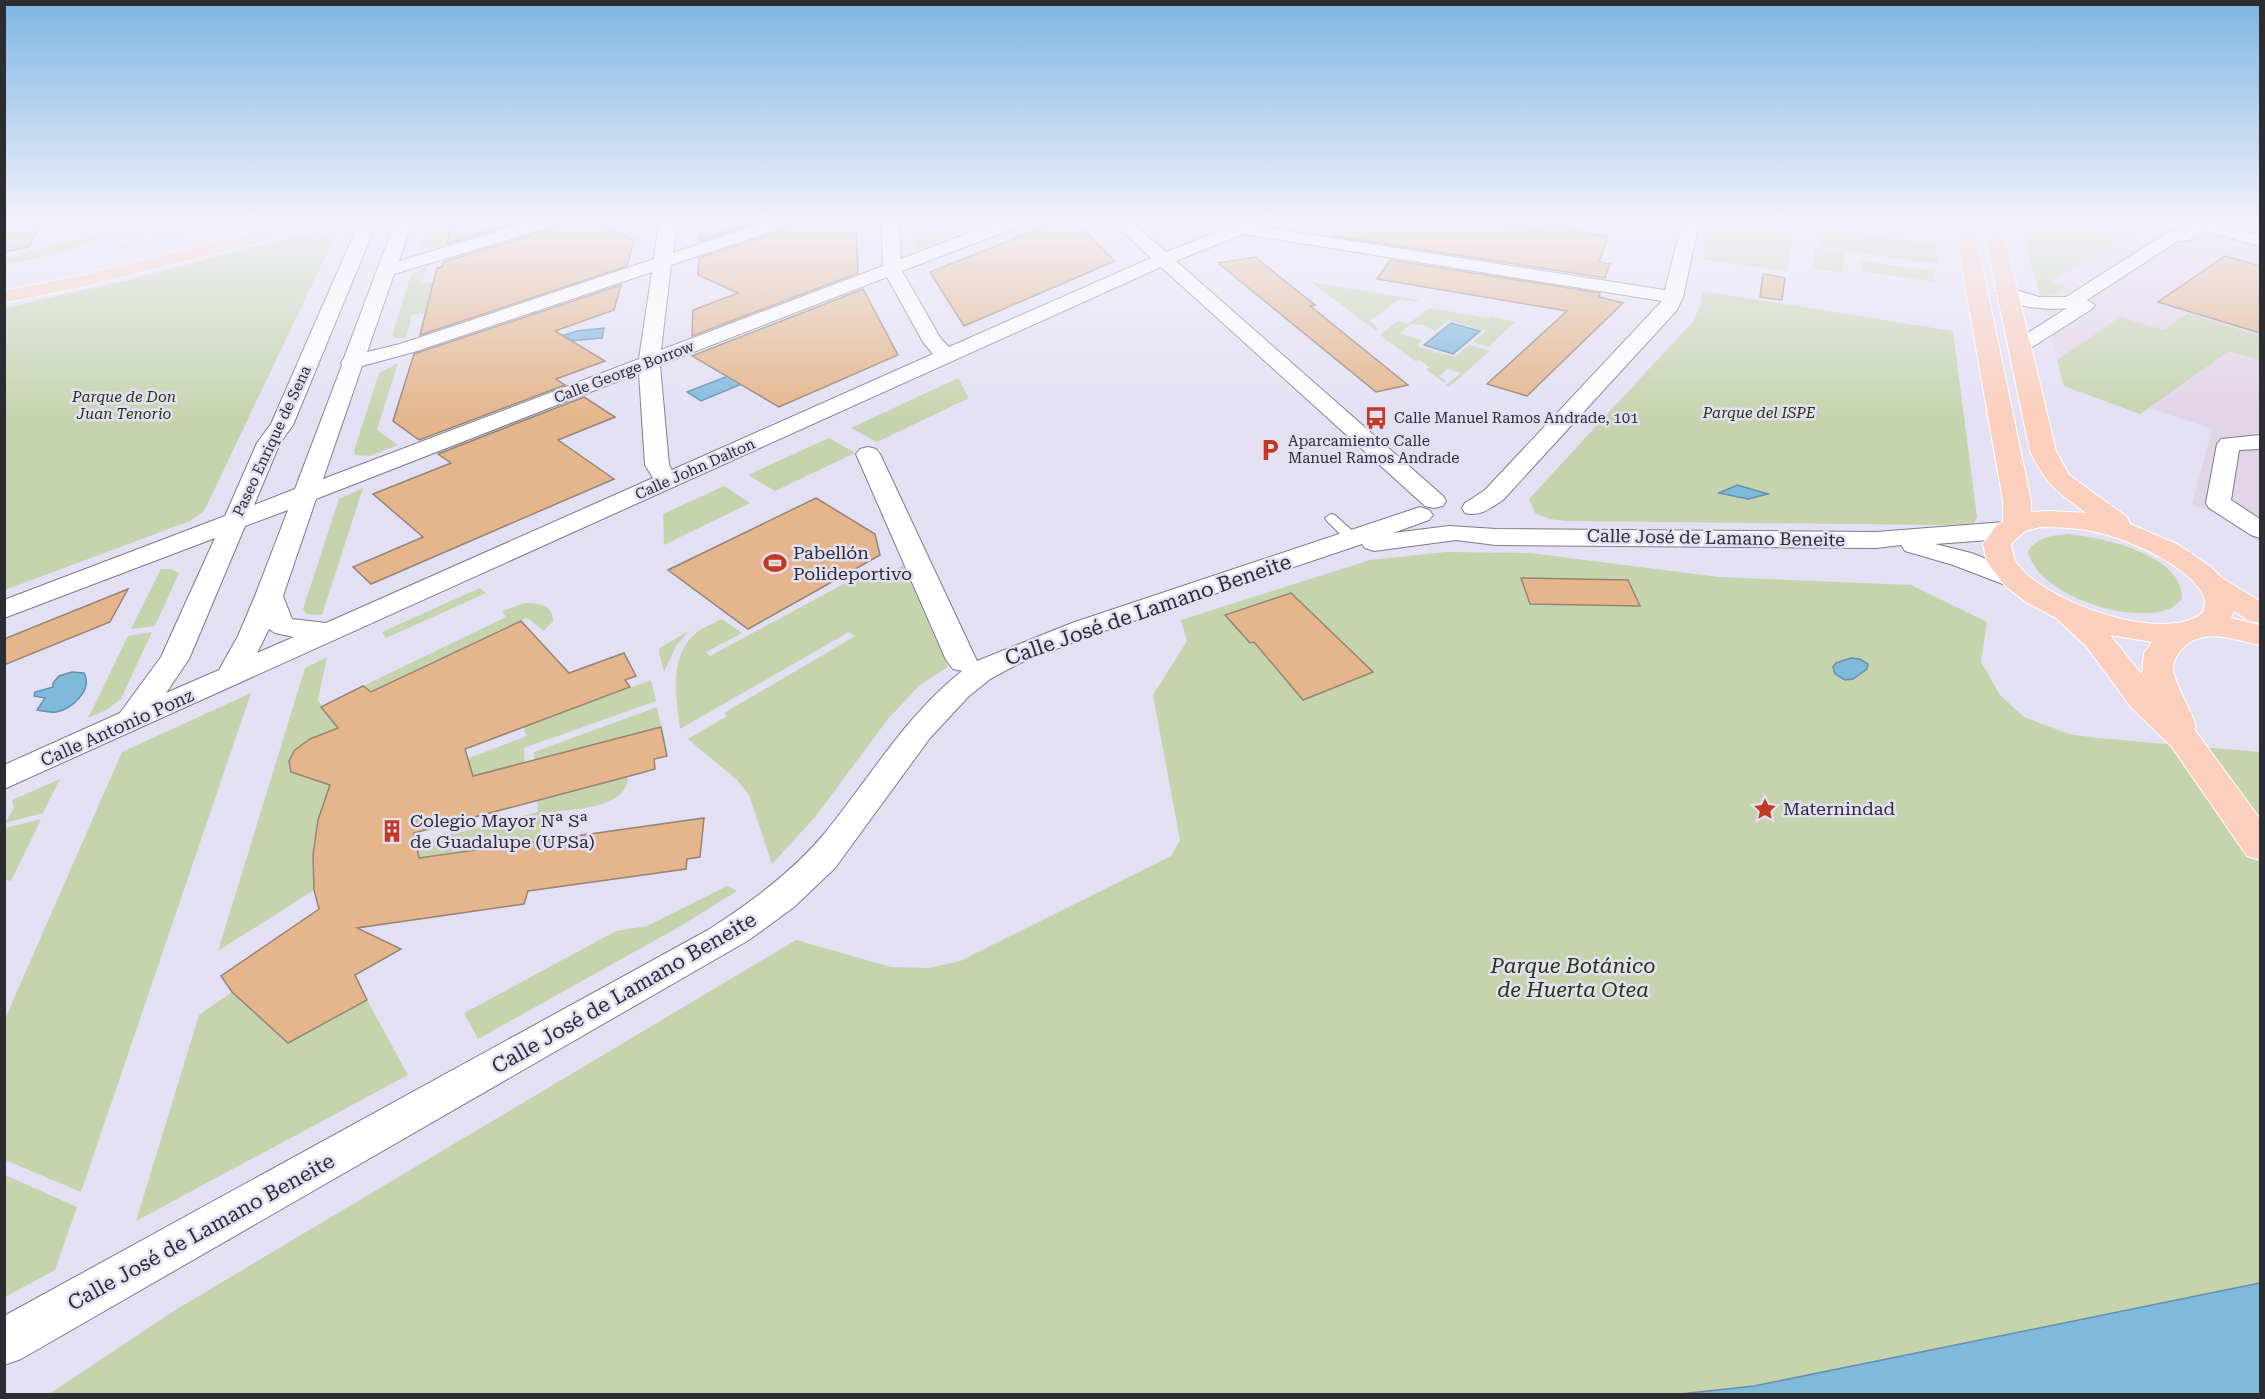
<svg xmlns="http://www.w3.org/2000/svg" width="2265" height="1399" viewBox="0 0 2265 1399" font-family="'Roboto Serif',serif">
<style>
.education{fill:#e2d4e7}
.green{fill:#c6d4ae}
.water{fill:#7fbadd;stroke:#668faa;stroke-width:1.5}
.building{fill:#e5b68b;stroke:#938476;stroke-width:1.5}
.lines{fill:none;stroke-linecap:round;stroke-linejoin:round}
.lane-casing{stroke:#7c7a8c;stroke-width:2}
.street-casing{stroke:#7c7a8c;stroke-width:2}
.primary-casing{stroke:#fff;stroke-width:2}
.lane{fill:#fff;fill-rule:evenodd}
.street{fill:#fff;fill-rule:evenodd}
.primary{fill:#fbcfbd;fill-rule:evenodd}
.labels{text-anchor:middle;stroke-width:5;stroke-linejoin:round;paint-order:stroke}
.far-street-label{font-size:15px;fill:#2c2c33;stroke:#e3e0f4}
.far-park-label{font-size:15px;font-style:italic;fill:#273409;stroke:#e3e0f4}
.far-poi-label{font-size:15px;fill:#2c2c33;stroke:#e3e0f4;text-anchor:start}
.street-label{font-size:18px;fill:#2c2c33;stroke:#e3e0f4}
.poi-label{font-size:18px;fill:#2c2c33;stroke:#e3e0f4;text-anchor:start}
.near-street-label{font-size:21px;fill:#2c2c33;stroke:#e3e0f4}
.near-park-label{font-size:21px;font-style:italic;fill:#273409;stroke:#e3e0f4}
</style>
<rect width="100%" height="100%" fill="#e3e0f4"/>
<path class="education" d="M 2020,222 L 2260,222 L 2260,543 L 2213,512 L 2192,505 L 2212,429 L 2150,408 L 2140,414 L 2064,386 Z"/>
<g class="green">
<path d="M 148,222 L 187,222 L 130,237 L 87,243 L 50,256 L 5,264 L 5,257 Z"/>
<path d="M 218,222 L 230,222 L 112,251 L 114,249 Z"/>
<path d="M 439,222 L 452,222 L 447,244 C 438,247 429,251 421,245 L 427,228 Z"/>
<path d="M 913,222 L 987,222 L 915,250 Z"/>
<path d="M 1710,222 L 1793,223 L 1788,272 L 1702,259 Z"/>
<path d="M 2020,222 L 2093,222 L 2132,233 L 2051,281 L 2066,287 C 2057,292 2051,298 2040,295 Z"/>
<path d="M 1822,228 L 1936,244 L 1938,264 L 1821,247 Z"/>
<path d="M 316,233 L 332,235 L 332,243 L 204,511 L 190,521 L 5,590 L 5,308 L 129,280 L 299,235 Z"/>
<path d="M 1815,248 L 1844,252 L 1843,273 L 1813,268 Z"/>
<path d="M 1862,261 L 1933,271 L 1934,282 L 1862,271 Z"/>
<path d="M 427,267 L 422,283 L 434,282 L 426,313 L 412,315 L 406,338 L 395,338 L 392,334 L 411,275 Z"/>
<path d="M 1311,282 L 1419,300 L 1416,302 L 1399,299 L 1370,321 L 1379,329 L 1376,331 Z"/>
<path d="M 1702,291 L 1953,331 L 1977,517 L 1974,523 L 1948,525 L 1566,521 L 1549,519 L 1535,513 L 1529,499 L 1694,320 L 1700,306 Z"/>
<path d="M 1430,308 L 1489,318 L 1491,316 L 1515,322 L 1488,347 L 1473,342 L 1486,331 L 1448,320 L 1435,331 L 1423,325 L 1411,324 L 1399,333 L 1422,340 L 1417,346 L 1434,351 L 1432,352 L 1435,353 L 1437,352 L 1455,357 L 1469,345 L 1490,351 L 1449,387 L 1446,385 L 1461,373 L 1447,369 L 1439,376 L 1446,381 L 1444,383 L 1426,369 L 1430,368 L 1420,360 L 1415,361 L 1380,335 L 1398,321 L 1409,323 Z"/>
<path d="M 2188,313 L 2260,336 L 2260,360 L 2229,351 L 2140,414 L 2064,386 L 2057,360 L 2120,317 L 2163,330 Z"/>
<path d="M 398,363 L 377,430 L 398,445 L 370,456 L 355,455 L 354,451 L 379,373 Z"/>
<path d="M 958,378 L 969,398 L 877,442 L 851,428 Z"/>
<path d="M 829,438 L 855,453 L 775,491 L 748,475 Z"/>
<path d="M 724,486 L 750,503 L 664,545 L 663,514 Z"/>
<path d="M 363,488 L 322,615 L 306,614 L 303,609 L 339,499 Z"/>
<path d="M 2067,534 C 2101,537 2184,554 2182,599 C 2178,602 2175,606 2171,608 C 2133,626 2036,595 2028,551 C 2038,537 2050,536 2067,534 Z"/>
<path d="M 1446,552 L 1530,553 L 1719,577 L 1911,585 L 1987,622 L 1981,662 L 2000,695 L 2024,717 L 2069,734 L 2097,738 L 2260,752 L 2260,1283 L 1754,1386 L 1680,1394 L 49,1394 L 177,1309 L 796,940 L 891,967 L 929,968 L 960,961 L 1171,856 L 1180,840 L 1153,695 L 1187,641 L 1181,620 L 1370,560 Z"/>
<path d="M 903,565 L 948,667 L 920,685 L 888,719 L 816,816 L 772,864 L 749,795 L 737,780 L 688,739 L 727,716 L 724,713 L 855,636 L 849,632 L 680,729 C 676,697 668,656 697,632 C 704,627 714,623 722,619 L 742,633 L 706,652 L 710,656 L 871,569 L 883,577 Z"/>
<path d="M 161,569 L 171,569 L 179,573 L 155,626 L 131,629 Z"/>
<path d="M 480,588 L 486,593 L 386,638 L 382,632 Z"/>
<path d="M 525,603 C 538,603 553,604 553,621 L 544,631 L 527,618 L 371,692 L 363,686 L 506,617 L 502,611 Z"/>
<path d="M 690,630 L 676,646 L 664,672 L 659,653 L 660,648 Z"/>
<path d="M 152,632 L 121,699 L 106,710 L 88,718 L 128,636 Z"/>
<path d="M 327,657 L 318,700 L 339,730 C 318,735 300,740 289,761 L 338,770 L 314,890 L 218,951 L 305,668 Z"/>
<path d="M 651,680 L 656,701 L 524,748 L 525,767 L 394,802 L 390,788 L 527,736 L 523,727 Z"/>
<path d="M 251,693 L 81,1192 L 5,1160 L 5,1019 L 122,752 Z"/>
<path d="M 657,707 L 661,727 L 534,760 L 534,752 Z"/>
<path d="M 628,776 C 628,810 570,809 545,813 L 535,857 L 388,873 L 392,850 L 538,812 L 537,800 Z"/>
<path d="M 60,779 L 43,813 L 5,823 L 14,808 L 12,800 Z"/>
<path d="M 41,819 L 11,881 L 5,879 L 5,828 Z"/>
<path d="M 727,886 L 737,891 L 679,927 L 478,1039 L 464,1013 L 616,931 L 647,926 Z"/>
<path d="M 232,992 L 288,1043 L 367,1000 L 408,1075 L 136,1221 L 199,1015 Z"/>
<path d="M 5,1175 L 77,1207 L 55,1270 L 5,1297 Z"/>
</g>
<g class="water">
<path d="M 1451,323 L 1480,331 L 1453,354 L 1424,345 Z"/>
<path d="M 604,328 L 602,338 L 558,342 L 561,336 L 577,331 Z"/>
<path d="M 728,376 L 742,384 L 701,401 L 687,392 Z"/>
<path d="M 1737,485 L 1768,494 L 1748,499 L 1719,493 Z"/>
<path d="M 1851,658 L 1860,659 L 1868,664 L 1867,669 L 1853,679 L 1845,680 L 1835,674 L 1833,667 L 1836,663 Z"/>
<path d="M 72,672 L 84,673 C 93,690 72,709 56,712 C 50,713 43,711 37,710 L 45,698 L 34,696 L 35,692 L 53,687 L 53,683 L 59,676 Z"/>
<path d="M 2260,1283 L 2260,1394 L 1680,1394 L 1754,1386 Z"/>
</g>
<g class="building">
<path d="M 4,222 L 41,222 L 29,247 L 4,252 Z"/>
<path d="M 467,222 L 519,222 L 447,244 L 451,227 Z"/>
<path d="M 558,222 L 595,222 L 634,240 L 627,266 L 420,335 L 437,268 L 442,267 L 443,262 L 555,228 Z"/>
<path d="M 702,222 L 756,222 L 700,241 Z"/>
<path d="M 792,222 L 856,222 L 858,273 L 692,336 L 693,310 L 738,293 L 698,275 L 699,258 L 789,228 Z"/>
<path d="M 1056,222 L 1075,222 L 1115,261 L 964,326 L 930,272 Z"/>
<path d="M 1334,222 L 1491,222 L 1541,230 L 1544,224 L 1608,237 L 1599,262 L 1610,264 L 1605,278 L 1333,236 Z"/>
<path d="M 2225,256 L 2260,266 L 2260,333 L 2158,302 Z"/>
<path d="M 1255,257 L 1315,305 L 1310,306 L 1408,385 L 1376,392 L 1218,263 Z"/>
<path d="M 1390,260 L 1600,293 L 1599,297 L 1623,303 L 1527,396 L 1487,384 L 1567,311 L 1377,279 Z"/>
<path d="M 1763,274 L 1785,278 L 1782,300 L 1760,297 Z"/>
<path d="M 621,285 L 614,310 L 555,331 L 605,361 L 556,379 L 565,385 L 419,440 L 393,421 L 414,354 Z"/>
<path d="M 863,289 L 898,355 L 779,407 L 692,356 Z"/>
<path d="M 584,397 L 615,417 L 558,440 L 614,479 L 371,584 L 353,567 L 423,537 L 373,494 L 451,463 L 438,454 Z"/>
<path d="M 816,498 L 875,534 L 880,555 L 748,629 L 668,570 Z"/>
<path d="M 1521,578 L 1628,580 L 1640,606 L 1530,604 Z"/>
<path d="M 128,589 L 110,622 L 4,665 L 4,639 Z"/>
<path d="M 1291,593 L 1373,672 L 1303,700 L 1254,642 L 1250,643 L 1225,615 Z"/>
<path d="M 521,621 L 569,673 L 624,653 L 636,676 L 625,680 L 630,687 L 465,749 L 473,776 L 661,727 L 667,756 L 654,759 L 655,769 L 641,773 L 414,833 L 419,858 L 704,818 L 700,857 L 687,859 L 686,869 L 528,891 L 524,904 L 357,928 L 401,949 L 355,975 L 367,1000 L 288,1043 L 232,992 L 221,976 L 319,909 L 314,890 L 313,855 L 318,820 L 330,785 L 291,772 L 289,761 L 295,750 L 310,739 L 338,728 L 321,707 L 363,686 L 371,692 Z"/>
</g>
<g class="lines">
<g class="lane-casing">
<path id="lane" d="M 1331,514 L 1335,515 L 1358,536 L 1359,539 L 1358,542 L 1348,542 L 1327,521 L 1325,518 Z"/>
</g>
<g class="street-casing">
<g id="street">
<path d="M 371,222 L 372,234 L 293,425 L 280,443 L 254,505 L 295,489 L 342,365 L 341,363 L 344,358 L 395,222 L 412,222 L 399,261 L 528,222 L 556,222 L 554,226 L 394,274 L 367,352 L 400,344 L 654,259 L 659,222 L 677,222 L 673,253 L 764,222 L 790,222 L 788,226 L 671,265 L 661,350 L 883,266 L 881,222 L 899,222 L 901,259 L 997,222 L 1022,222 L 1020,226 L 902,271 L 941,339 L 949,347 L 1151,258 L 1113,222 L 1132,222 L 1166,252 L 1242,222 L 1267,222 L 1262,227 L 1665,290 L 1682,222 L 1699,222 L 1683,297 L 1677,310 L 1503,500 C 1490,508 1481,517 1465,513 L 1462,508 L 1465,503 L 1485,490 L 1662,301 L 1243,234 L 1176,261 L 1443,496 L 1446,501 L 1443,506 L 1434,508 L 1425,506 L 1161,267 L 4,789 L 4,765 L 120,713 L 161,657 L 215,538 L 4,618 L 4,600 L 225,516 L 257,443 L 271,424 L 354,234 L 354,223 ZM 652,272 L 639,359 L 323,479 L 362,366 L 414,352 ZM 887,277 L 923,342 L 933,354 L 672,470 L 669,465 L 660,365 ZM 639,373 L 645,465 L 653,478 L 326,623 L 292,619 L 283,596 L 316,499 ZM 288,510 L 255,596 L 238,636 L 219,670 L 166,693 L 189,659 L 245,526 ZM 269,629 L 275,633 L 294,637 L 257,653 Z"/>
<path d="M 2193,222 L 2214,222 L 2260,236 L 2260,246 L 2204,231 L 2189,240 L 2178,241 L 2087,300 L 2095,305 L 2092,309 L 2026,351 L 2019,353 L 2012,351 L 2009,347 L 2012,343 L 2067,308 C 2051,311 2006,307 1996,293 L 1999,289 L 2006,287 L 2039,297 L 2066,297 L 2168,232 L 2179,231 Z"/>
<path d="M 2260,435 L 2260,449 L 2239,450 L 2231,500 L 2260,519 L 2260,538 L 2251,535 L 2209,508 L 2206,503 L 2217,444 L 2221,439 Z"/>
<path d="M 868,447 L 876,449 L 880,454 L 977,661 L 1072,623 L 1420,507 L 1429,510 L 1433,515 L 1429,520 L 1393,533 L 1449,526 L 1496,529 L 1876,532 L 2005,522 L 2014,525 L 2018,530 L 2014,535 L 1989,540 L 1935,544 L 1971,553 L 2026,574 L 2030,580 L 2026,586 L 2017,588 L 2008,586 L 1953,565 L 1905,551 L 1901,545 L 1876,548 L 1496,545 L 1456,540 L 1374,551 L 1365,548 L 1362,544 L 1092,635 L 1020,663 L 990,679 L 968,697 L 930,738 L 835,868 L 794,907 L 749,940 L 21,1359 L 4,1365 L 4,1316 L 708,930 C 751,902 791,873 824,834 C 869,779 905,716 962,671 L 953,669 L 946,660 L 856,454 L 860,449 Z"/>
</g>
</g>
<g class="primary-casing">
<g id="primary">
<path d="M 293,222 L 327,222 L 325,226 L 83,287 L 4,303 L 4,291 L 83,275 Z"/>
<path d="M 341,222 L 377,222 L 375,226 C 365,229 353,229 343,226 Z"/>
<path d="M 1954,222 L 1973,222 L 2031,501 L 2031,512 L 2048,511 L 2086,513 C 2058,492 2046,485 2030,451 L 1982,222 L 2001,222 L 2056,451 L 2069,475 L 2127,517 L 2130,524 L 2177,544 L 2210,566 L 2222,578 L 2260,601 L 2260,623 L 2249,621 L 2234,611 L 2231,618 L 2260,625 L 2260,645 C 2234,640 2203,626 2182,649 C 2176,655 2171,665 2174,674 C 2178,690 2190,708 2196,726 L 2194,729 L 2260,819 L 2260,860 L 2247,856 L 2172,747 L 2131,707 L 2086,646 L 2056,618 L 2026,602 L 2005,586 L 1987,562 L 1983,544 L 1996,526 L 2003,521 L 2003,501 ZM 2040,527 C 2060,527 2081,528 2100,533 C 2128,539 2196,569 2204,598 C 2206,603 2204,608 2203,612 C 2166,646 2041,601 2016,562 C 2013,557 2012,550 2011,544 L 2025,531 ZM 2110,635 L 2152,642 L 2144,653 L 2142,675 Z"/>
</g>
</g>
<use href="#lane" class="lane"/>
<use href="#street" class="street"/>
<use href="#primary" class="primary"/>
</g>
<linearGradient id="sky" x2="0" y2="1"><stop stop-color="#7eb6e4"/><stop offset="0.53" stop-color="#f2f1fa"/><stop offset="1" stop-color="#f2f1fa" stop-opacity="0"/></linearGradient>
<rect width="2265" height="418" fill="url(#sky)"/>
<defs>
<g id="bus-bare" transform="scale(1.8)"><path d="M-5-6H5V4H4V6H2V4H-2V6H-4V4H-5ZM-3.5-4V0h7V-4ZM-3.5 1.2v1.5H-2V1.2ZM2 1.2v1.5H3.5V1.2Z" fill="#c33723" stroke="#e3e0f4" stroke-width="2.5" paint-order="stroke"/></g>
<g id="parking-bare" transform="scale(1.8)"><path d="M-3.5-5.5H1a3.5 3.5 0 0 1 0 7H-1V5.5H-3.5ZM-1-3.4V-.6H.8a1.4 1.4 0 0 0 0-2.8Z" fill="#c33723" stroke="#e3e0f4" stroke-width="2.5" paint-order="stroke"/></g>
<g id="stadium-bare" transform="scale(1.8)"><path d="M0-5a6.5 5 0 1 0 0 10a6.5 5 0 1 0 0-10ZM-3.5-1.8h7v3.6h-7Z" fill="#c33723" stroke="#e3e0f4" stroke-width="2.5" paint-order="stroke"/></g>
<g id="sight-bare" transform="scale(1.8)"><path d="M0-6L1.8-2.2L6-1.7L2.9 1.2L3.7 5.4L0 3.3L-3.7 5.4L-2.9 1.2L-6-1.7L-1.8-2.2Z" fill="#c33723" stroke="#e3e0f4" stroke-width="2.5" paint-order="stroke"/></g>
<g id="building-bare" transform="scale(1.8)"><path d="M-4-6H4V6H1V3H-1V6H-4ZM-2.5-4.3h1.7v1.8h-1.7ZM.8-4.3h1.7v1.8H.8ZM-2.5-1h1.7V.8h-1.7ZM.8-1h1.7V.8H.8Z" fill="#c33723" stroke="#e3e0f4" stroke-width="2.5" paint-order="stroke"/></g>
</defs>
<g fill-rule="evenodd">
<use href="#bus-bare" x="1376" y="418"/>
<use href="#parking-bare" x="1270" y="450"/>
<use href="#stadium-bare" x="775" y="563"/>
<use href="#sight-bare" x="1765" y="809"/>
<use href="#building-bare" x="392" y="831"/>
</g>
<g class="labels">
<g class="far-street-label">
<text transform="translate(624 372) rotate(-21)" y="5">Calle George Borrow</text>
<text transform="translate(272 441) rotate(-65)" y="5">Paseo Enrique de Sena</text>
<text transform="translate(695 469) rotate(-24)" y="5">Calle John Dalton</text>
</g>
<g class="far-park-label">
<text x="124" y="402">Parque de Don<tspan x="124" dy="17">Juan Tenorio</tspan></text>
<text x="1759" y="418">Parque del ISPE</text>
</g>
<g class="far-poi-label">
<text x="1394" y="423">Calle Manuel Ramos Andrade, 101</text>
<text x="1288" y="446">Aparcamiento Calle<tspan x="1288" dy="17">Manuel Ramos Andrade</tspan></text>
</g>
<g class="street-label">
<text transform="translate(1716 538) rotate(1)" y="6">Calle José de Lamano Beneite</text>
<text transform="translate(117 728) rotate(-24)" y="6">Calle Antonio Ponz</text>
</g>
<g class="poi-label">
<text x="793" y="559">Pabellón<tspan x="793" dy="21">Polideportivo</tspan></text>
<text x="1783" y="815">Maternindad</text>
<text x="410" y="827">Colegio Mayor Nª Sª<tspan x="410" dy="21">de Guadalupe (UPSa)</tspan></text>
</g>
<g class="near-street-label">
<text transform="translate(1148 610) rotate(-19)" y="7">Calle José de Lamano Beneite</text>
<text transform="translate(624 993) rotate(-30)" y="7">Calle José de Lamano Beneite</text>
<text transform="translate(201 1232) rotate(-29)" y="7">Calle José de Lamano Beneite</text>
</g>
<g class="near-park-label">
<text x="1573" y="973">Parque Botánico<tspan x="1573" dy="24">de Huerta Otea</tspan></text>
</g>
</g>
<rect width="2265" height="1399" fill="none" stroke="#2c2c33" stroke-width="12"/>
</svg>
